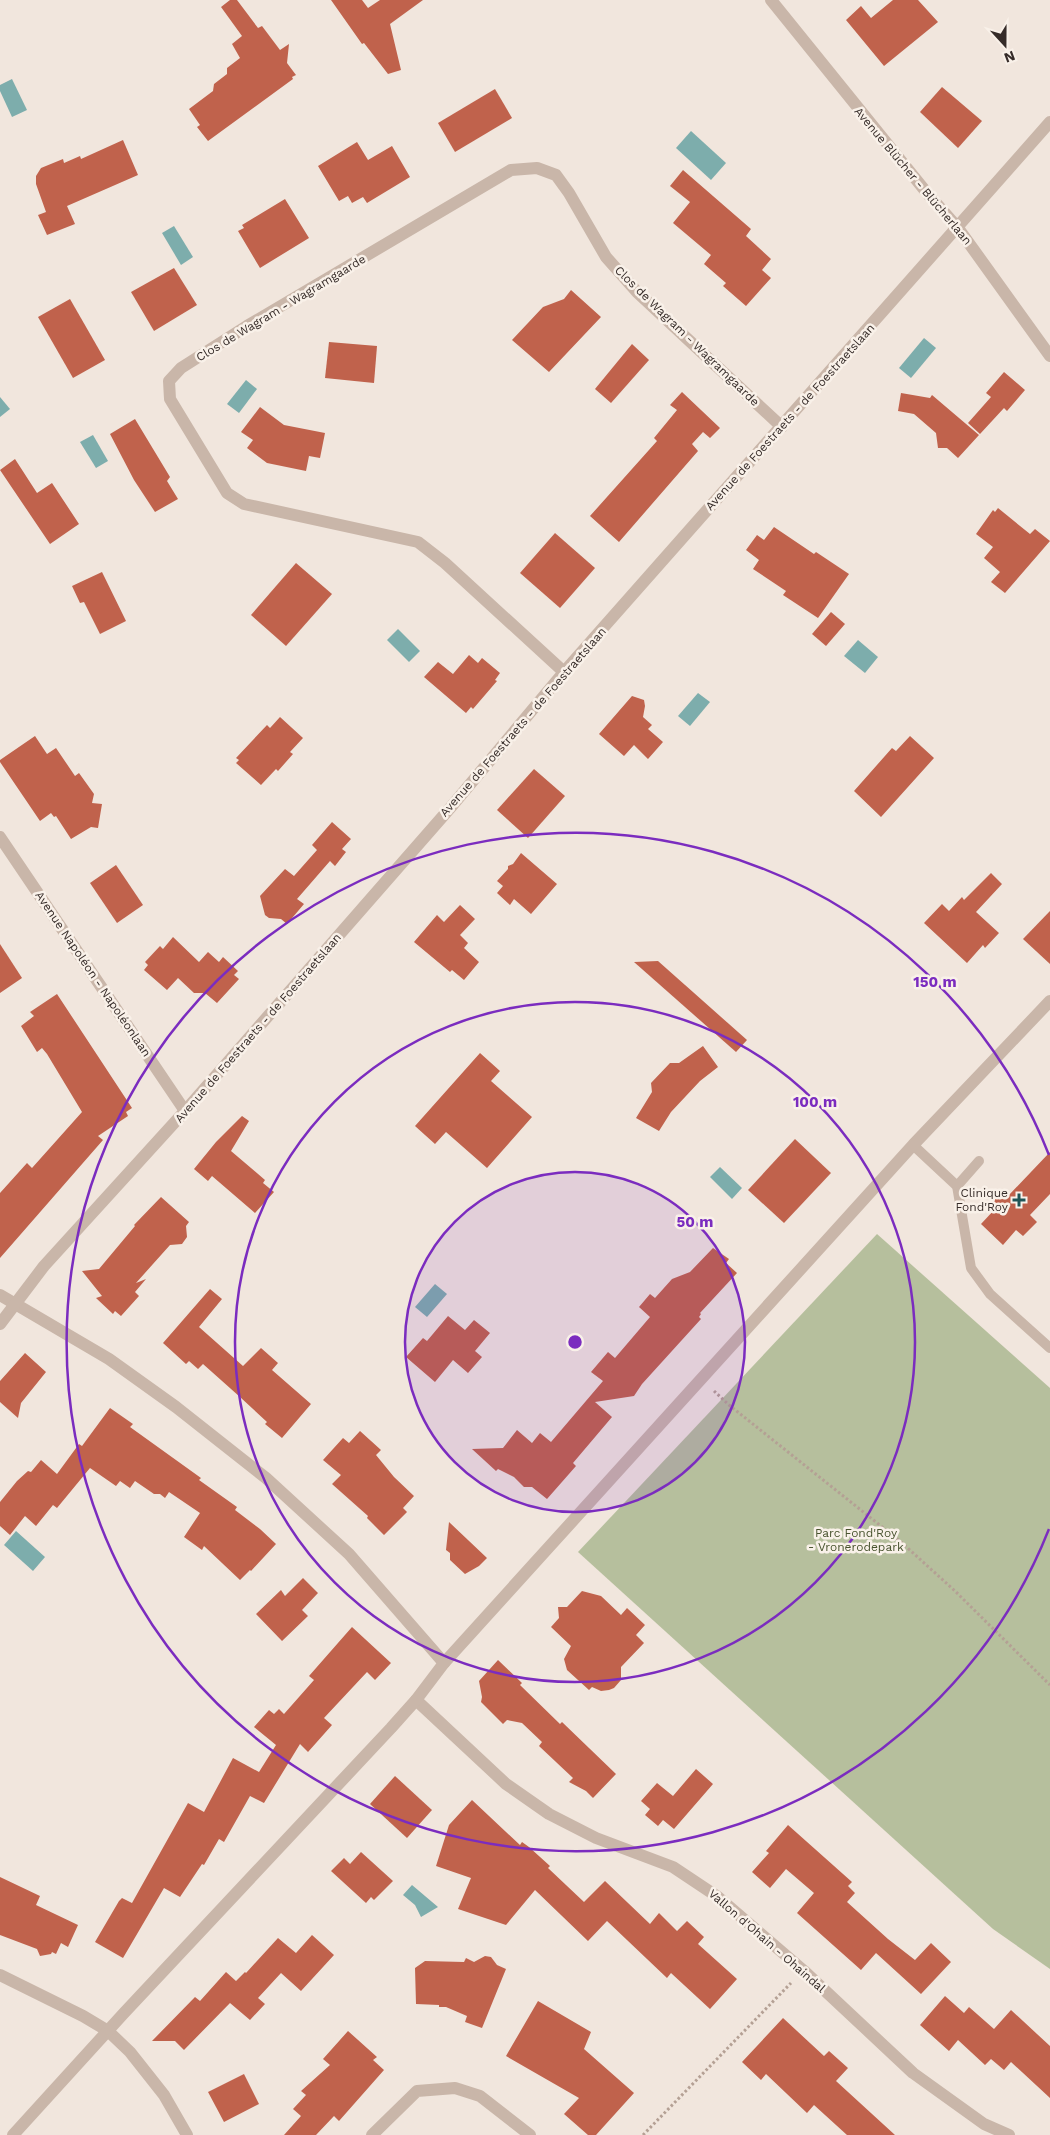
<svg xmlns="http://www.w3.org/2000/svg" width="1050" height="2135" viewBox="0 0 1050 2135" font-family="'Work Sans',sans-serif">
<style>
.green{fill:#b6bf9d}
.water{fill:#7dadac}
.building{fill:#c0624c}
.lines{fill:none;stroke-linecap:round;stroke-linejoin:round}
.path{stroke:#b4a094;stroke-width:3;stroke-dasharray:2.5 2.5;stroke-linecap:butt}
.service{stroke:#c9b6a9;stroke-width:10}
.minor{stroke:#c9b6a9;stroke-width:12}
.ring{fill:none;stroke:#7b2cbf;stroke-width:2.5}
.poi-dot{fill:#205556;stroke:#f9f1e9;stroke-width:2}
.labels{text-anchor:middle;stroke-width:5;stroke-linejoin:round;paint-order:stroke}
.street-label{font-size:12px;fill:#362c29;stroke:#f9f1e9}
.poi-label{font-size:12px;fill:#362c29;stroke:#f9f1e9;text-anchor:end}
.park-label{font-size:12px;fill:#48532e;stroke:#f9f1e9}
.centre{fill:#7b2cbf;stroke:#f9f1e9;stroke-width:2.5}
.ring-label{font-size:15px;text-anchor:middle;font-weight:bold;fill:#7b2cbf;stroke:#f9f1e9;stroke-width:5;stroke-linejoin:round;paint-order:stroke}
</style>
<rect width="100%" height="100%" fill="#f1e6dd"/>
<path class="green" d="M 877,1234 L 1050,1388 L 1050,1969 L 993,1929 L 578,1552 Z"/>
<g class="water">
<path d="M 12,79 L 27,110 L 12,117 L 0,91 L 0,85 Z"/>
<path d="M 691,131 L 726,163 L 711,180 L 676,148 Z"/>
<path d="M 174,226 L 193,257 L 181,265 L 162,233 Z"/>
<path d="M 924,338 L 936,348 L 911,378 L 899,368 Z"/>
<path d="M 246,380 L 257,389 L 239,413 L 227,404 Z"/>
<path d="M 0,397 L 10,409 L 0,417 Z"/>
<path d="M 93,435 L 108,461 L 96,468 L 80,442 Z"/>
<path d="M 398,629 L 420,651 L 409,662 L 387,640 Z"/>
<path d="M 858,640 L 878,657 L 865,673 L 844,656 Z"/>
<path d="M 698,693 L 710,702 L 690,726 L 678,716 Z"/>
<path d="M 720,1167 L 742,1188 L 732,1199 L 710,1177 Z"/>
<path d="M 435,1284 L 447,1294 L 427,1317 L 415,1307 Z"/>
<path d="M 16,1531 L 45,1557 L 33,1571 L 4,1545 Z"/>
<path d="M 412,1885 L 438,1907 L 421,1917 L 415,1905 L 403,1895 Z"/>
</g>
<g class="building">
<path d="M 230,0 L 237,0 L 258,28 L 262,26 L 280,50 L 289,44 L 287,63 L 296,75 L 292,77 L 293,79 L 208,141 L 197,127 L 200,125 L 189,109 L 213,91 L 214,84 L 227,74 L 227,68 L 240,58 L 232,44 L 242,36 L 221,7 Z"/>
<path d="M 331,0 L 362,0 L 368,8 L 380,0 L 423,0 L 390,24 L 401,70 L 388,74 L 364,43 L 362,44 Z"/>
<path d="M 893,0 L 918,0 L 938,22 L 884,66 L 846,20 L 861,6 L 871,18 Z"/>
<path d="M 942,87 L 982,121 L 958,148 L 920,112 Z"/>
<path d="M 495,89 L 512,118 L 455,152 L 438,123 Z"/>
<path d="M 123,140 L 138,175 L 67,206 L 75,224 L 47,235 L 38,215 L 46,212 L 36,184 L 36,176 L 41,168 L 63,159 L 64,163 L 80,156 L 81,159 Z"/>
<path d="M 357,142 L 368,160 L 392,146 L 410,177 L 367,203 L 363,197 L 352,203 L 348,196 L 339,201 L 318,166 Z"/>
<path d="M 683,170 L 751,229 L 746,236 L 771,259 L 762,270 L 771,278 L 746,306 L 723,286 L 726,283 L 704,264 L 711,255 L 673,223 L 690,202 L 670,186 Z"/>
<path d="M 285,199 L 309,238 L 260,268 L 238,231 L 244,228 L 242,225 Z"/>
<path d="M 174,268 L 197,305 L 154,331 L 131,292 Z"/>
<path d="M 571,290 L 601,317 L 549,372 L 512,340 L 543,307 L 564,299 Z"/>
<path d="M 70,299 L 105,360 L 73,378 L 38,317 Z"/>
<path d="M 329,342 L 377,346 L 374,383 L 325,378 Z"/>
<path d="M 632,344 L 649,360 L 611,403 L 595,389 Z"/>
<path d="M 1004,372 L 1025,390 L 1007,411 L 1004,408 L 980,434 L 968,423 L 991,397 L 986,393 Z"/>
<path d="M 682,392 L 720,428 L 710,438 L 703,432 L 692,444 L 698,451 L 619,542 L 590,516 L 657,441 L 654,438 L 677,410 L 670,405 Z"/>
<path d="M 901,393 L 930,398 L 932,395 L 979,435 L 958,458 L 947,448 L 938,448 L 936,433 L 914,414 L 898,411 Z"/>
<path d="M 260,407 L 284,425 L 325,433 L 320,458 L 309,456 L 306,471 L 267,463 L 247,448 L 253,440 L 241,432 Z"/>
<path d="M 135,419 L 170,477 L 167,481 L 178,499 L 155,512 L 134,480 L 110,434 Z"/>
<path d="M 15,459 L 37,493 L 52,483 L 79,524 L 50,544 L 0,470 Z"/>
<path d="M 998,508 L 1030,534 L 1035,529 L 1050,541 L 1005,593 L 991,582 L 1000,572 L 984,558 L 993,547 L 976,534 L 993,510 L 995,512 Z"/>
<path d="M 774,527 L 814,554 L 816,552 L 849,574 L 818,618 L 783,595 L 786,591 L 753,569 L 759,560 L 746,550 L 757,535 L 764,540 Z"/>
<path d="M 555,533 L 595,568 L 560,608 L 520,573 Z"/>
<path d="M 296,563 L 332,594 L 286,646 L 251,615 Z"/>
<path d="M 102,572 L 126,621 L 100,634 L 84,602 L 80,603 L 72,586 Z"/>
<path d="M 831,612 L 845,624 L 826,646 L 812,634 Z"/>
<path d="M 469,655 L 478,663 L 482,658 L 500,673 L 495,680 L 497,681 L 473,709 L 471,707 L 466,713 L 424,677 L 438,662 L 453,674 Z"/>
<path d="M 632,696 L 644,700 L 645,706 L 643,717 L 652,725 L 648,729 L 663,742 L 648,759 L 634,745 L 624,756 L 599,734 Z"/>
<path d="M 280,717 L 303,738 L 290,752 L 293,754 L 278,771 L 276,769 L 261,785 L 236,763 L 239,760 L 236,758 L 267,725 L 270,728 Z"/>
<path d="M 35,736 L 47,754 L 56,748 L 75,776 L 79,773 L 94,794 L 92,803 L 102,804 L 98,828 L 91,827 L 71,839 L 56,816 L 54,817 L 51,813 L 40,821 L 0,762 L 0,760 Z"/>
<path d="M 910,736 L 934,758 L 881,817 L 854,791 L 892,748 L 896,751 Z"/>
<path d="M 534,769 L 565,796 L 528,838 L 497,810 Z"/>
<path d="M 332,822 L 351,839 L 342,849 L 346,852 L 335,866 L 330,861 L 297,899 L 304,904 L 287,924 L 281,919 L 269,918 L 265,915 L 260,896 L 285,869 L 294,876 L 317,850 L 312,845 Z"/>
<path d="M 521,853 L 557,884 L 531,914 L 514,899 L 510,905 L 497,893 L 503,886 L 497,881 L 508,869 L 508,866 L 513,864 Z"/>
<path d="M 116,865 L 143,905 L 117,923 L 90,883 Z"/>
<path d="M 991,873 L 1002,884 L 976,912 L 999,933 L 985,948 L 983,945 L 967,963 L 924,923 L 942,904 L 949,911 L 962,897 L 964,900 Z"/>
<path d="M 460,905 L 475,919 L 460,935 L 468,943 L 464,948 L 479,962 L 464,980 L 452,970 L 450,972 L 414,942 L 437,915 L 444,922 Z"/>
<path d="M 1050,911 L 1050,964 L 1023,939 Z"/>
<path d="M 173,937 L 199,962 L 208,952 L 219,962 L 223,957 L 238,971 L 234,975 L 239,979 L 217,1003 L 205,993 L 194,993 L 178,978 L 167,990 L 144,970 L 148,965 L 145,962 L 160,946 L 163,949 Z"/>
<path d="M 0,944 L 22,978 L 0,993 Z"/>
<path d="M 658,961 L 747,1040 L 736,1052 L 634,962 Z"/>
<path d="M 57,994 L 132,1108 L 126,1112 L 128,1116 L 98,1136 L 103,1140 L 0,1258 L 0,1193 L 27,1163 L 32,1168 L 82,1112 L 47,1054 L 42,1048 L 37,1052 L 21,1026 L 34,1016 L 30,1012 Z"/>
<path d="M 703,1046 L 718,1067 L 700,1081 L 671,1112 L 659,1131 L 636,1118 L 652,1092 L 651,1083 L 670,1063 L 679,1063 Z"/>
<path d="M 480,1053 L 500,1071 L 491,1081 L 532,1117 L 487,1168 L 446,1132 L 435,1144 L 415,1126 Z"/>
<path d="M 242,1116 L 249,1121 L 231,1151 L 265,1180 L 263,1183 L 274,1192 L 255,1213 L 212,1176 L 208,1181 L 194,1169 L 216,1142 Z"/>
<path d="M 795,1139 L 831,1173 L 784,1223 L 748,1190 Z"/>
<path d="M 1050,1152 L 1050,1194 L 1030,1215 L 1037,1222 L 1023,1236 L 1016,1230 L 1003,1245 L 981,1224 L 995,1209 L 990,1204 L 1004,1189 L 1009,1195 Z"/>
<path d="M 161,1197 L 189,1222 L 186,1226 L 187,1237 L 182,1244 L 170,1245 L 136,1283 L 146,1279 L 135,1292 L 139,1296 L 121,1316 L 115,1311 L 113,1314 L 96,1298 L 102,1296 L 82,1271 L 99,1269 L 135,1226 L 134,1225 Z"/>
<path d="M 713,1248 L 729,1259 L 726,1263 L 737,1273 L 700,1313 L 701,1314 L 699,1317 L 701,1319 L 642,1384 L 634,1396 L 595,1402 L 612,1417 L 573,1463 L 576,1466 L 547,1499 L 532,1487 L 524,1487 L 514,1477 L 498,1469 L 496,1471 L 472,1449 L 503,1448 L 517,1430 L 532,1443 L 540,1433 L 551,1442 L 603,1381 L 591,1372 L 608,1352 L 615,1358 L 650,1317 L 639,1307 L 650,1294 L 655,1298 L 672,1279 L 690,1272 Z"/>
<path d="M 210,1289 L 222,1299 L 199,1327 L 243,1366 L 261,1348 L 278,1363 L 272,1370 L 311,1404 L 282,1438 L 265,1424 L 267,1422 L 240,1397 L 203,1364 L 198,1369 L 189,1361 L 186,1364 L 163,1343 Z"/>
<path d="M 448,1316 L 465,1330 L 474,1320 L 490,1333 L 475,1351 L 482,1357 L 468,1373 L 453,1360 L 435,1382 L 406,1357 L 423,1338 L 427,1341 Z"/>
<path d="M 25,1353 L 46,1372 L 21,1403 L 18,1418 L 0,1402 L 0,1381 Z"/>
<path d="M 110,1408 L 133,1424 L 130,1427 L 201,1478 L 199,1480 L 237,1507 L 235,1510 L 260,1529 L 276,1544 L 251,1571 L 250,1570 L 240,1580 L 204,1546 L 202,1550 L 184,1537 L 200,1513 L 169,1492 L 165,1498 L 160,1494 L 154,1494 L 135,1481 L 130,1488 L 120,1481 L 116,1486 L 90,1468 L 57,1508 L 53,1505 L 36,1526 L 25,1516 L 10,1535 L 0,1526 L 0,1502 L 17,1481 L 28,1471 L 31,1472 L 41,1460 L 57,1474 L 79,1444 L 82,1446 Z"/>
<path d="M 360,1431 L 381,1450 L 376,1455 L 394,1477 L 414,1496 L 403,1508 L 407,1512 L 384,1535 L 367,1518 L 368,1516 L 332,1484 L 341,1475 L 323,1460 L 343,1438 L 349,1443 Z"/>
<path d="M 449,1522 L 487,1558 L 479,1566 L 465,1574 L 450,1560 L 450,1553 L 446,1550 Z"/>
<path d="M 303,1578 L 318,1593 L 302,1610 L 308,1616 L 282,1641 L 256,1614 L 281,1590 L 285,1596 Z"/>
<path d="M 582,1591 L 601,1596 L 621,1615 L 627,1608 L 645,1625 L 636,1635 L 644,1643 L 621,1667 L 621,1680 L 614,1688 L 609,1690 L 601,1691 L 592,1687 L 589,1690 L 567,1670 L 564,1659 L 571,1646 L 551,1627 L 559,1618 L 558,1607 L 567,1607 Z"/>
<path d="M 352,1627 L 391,1663 L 375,1680 L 367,1672 L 324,1718 L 332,1725 L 308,1752 L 300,1744 L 264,1803 L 250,1796 L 224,1842 L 219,1839 L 204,1865 L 202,1864 L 180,1897 L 164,1888 L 123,1958 L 95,1942 L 119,1901 L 122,1898 L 132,1903 L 188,1803 L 204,1812 L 233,1758 L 259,1772 L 276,1745 L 254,1727 L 269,1710 L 274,1714 L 279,1709 L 284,1714 L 314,1680 L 309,1676 Z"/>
<path d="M 498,1660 L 522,1683 L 520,1685 L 560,1724 L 562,1722 L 616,1774 L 593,1798 L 586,1791 L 569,1782 L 573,1778 L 539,1746 L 542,1742 L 522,1723 L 507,1720 L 503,1724 L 481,1702 L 482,1697 L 479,1681 Z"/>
<path d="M 696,1769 L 713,1784 L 674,1829 L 663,1820 L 658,1826 L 645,1815 L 650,1809 L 641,1801 L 657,1783 L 673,1796 Z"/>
<path d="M 395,1776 L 432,1810 L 407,1838 L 370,1804 Z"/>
<path d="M 472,1800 L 520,1845 L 522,1842 L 529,1847 L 550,1866 L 548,1868 L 584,1902 L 605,1881 L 650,1924 L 659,1913 L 677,1931 L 687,1921 L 704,1937 L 698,1944 L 737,1979 L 710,2009 L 671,1973 L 667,1978 L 607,1921 L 588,1941 L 535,1890 L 506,1925 L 458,1909 L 471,1878 L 436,1866 L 449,1825 Z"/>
<path d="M 788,1825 L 852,1882 L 848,1886 L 855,1893 L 847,1902 L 888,1939 L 915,1960 L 931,1943 L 951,1962 L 921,1994 L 876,1953 L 861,1970 L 797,1913 L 814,1893 L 786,1869 L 770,1888 L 752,1872 L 769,1853 L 766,1851 Z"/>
<path d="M 361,1852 L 393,1881 L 374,1900 L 371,1897 L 366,1903 L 331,1871 L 344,1858 L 350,1864 Z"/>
<path d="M 0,1877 L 40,1896 L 36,1905 L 78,1925 L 68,1947 L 61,1943 L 56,1954 L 52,1952 L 51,1954 L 40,1956 L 37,1949 L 0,1935 Z"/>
<path d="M 312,1935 L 334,1955 L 301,1991 L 281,1973 L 258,1998 L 265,2004 L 250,2020 L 230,2003 L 184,2050 L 175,2041 L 152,2041 L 195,1997 L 200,2001 L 226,1972 L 236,1981 L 245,1972 L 246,1973 L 278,1938 L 296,1953 Z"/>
<path d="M 485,1956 L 491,1957 L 497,1965 L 506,1969 L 482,2028 L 465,2022 L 467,2016 L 446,2007 L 439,2007 L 439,2005 L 416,2004 L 415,1968 L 425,1961 L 464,1962 L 466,1958 L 474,1962 Z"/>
<path d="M 945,1996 L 964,2013 L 969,2007 L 994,2029 L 1011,2010 L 1050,2046 L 1050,2098 L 1011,2062 L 1004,2070 L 991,2059 L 985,2065 L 958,2040 L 949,2051 L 920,2025 Z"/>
<path d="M 538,2001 L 591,2032 L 584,2049 L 634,2093 L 596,2135 L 588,2135 L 564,2114 L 579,2098 L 506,2056 Z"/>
<path d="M 783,2018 L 824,2056 L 829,2051 L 848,2068 L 836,2081 L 895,2135 L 847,2135 L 814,2105 L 807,2113 L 766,2074 L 761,2080 L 742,2062 Z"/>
<path d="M 348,2031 L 377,2057 L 373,2060 L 384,2070 L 339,2121 L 334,2116 L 316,2135 L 284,2135 L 301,2116 L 293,2109 L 306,2095 L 301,2091 L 330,2065 L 323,2059 Z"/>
<path d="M 244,2074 L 259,2104 L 224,2122 L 208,2092 Z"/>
</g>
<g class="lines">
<g class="path">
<path d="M 714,1391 L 729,1405 L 901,1542 L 955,1591 L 1050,1685"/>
<path d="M 643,2135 L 791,1983"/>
</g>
<g class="service">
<path d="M 913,1145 L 957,1186 L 971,1268 L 990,1294 L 1050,1348"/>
<path d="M 957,1186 L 979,1161"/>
</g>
<g class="minor">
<path d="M 771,0 L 927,193 L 958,228 L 1050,356"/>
<path d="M 564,672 L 445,563 L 418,542 L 244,504 L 227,493 L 170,399 L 169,381 L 181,368 L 247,326 L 511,170 L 537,168 L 556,175 L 569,193 L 606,257 L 637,292 L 782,427"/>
<path d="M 0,837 L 185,1111"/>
<path d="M 0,1295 L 109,1359 L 176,1407 L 266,1478 L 349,1554 L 444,1663"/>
<path d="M 0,1324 L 44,1266 L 185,1111 L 451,807 L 564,672 L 1050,122"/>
<path d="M 416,1700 L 506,1784 L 549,1814 L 596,1838 L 673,1867 L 718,1897 L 804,1971 L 913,2073 L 984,2124 L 1009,2135"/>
<path d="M 0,1975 L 83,2016 L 108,2031 L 130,2052 L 164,2095 L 187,2135"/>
<path d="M 13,2135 L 124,2013 L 391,1728 L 416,1700 L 444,1663 L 913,1145 L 1050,1001"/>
<path d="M 372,2135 L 417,2091 L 455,2088 L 480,2096 L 530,2135"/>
</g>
</g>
<circle cx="575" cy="1342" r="170" fill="#7b2cbf" fill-opacity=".12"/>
<g class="ring">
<circle cx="575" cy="1342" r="170"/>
<circle cx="575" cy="1342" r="340"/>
<path d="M1049 1529A509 509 0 1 1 1049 1155"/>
</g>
<path class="poi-dot" d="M1016.5 1192.5h5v5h5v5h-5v5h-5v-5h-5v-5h5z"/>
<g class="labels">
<g class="street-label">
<text transform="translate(913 176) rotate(50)" y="4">Avenue Blücher - Blücherlaan</text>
<text transform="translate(281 308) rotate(-31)" y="4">Clos de Wagram - Wagramgaarde</text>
<text transform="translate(687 336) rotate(44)" y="4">Clos de Wagram - Wagramgaarde</text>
<text transform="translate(790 417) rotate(-48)" y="4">Avenue de Foestraets - de Foestraetslaan</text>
<text transform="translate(523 722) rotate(-49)" y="4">Avenue de Foestraets - de Foestraetslaan</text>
<text transform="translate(93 974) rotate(56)" y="4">Avenue Napoléon - Napoléonlaan</text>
<text transform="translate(258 1028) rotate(-49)" y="4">Avenue de Foestraets - de Foestraetslaan</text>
<text transform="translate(767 1941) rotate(41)" y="4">Vallon d'Ohain - Ohaindal</text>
</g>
<g class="poi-label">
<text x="1008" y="1197">Clinique<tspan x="1008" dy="14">Fond'Roy</tspan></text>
</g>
<g class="park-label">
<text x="856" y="1537">Parc Fond'Roy<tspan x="856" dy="14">- Vronerodepark</tspan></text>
</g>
</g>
<circle cx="575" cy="1342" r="8" class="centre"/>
<g class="ring-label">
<text x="935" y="987">150 m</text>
<text x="815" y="1107">100 m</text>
<text x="695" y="1227">50 m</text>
</g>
<g transform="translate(1005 45) rotate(159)" stroke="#f9f1e9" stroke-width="4" paint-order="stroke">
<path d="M0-4L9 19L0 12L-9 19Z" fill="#362c29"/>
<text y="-8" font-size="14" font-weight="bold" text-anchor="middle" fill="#362c29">N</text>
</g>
</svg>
